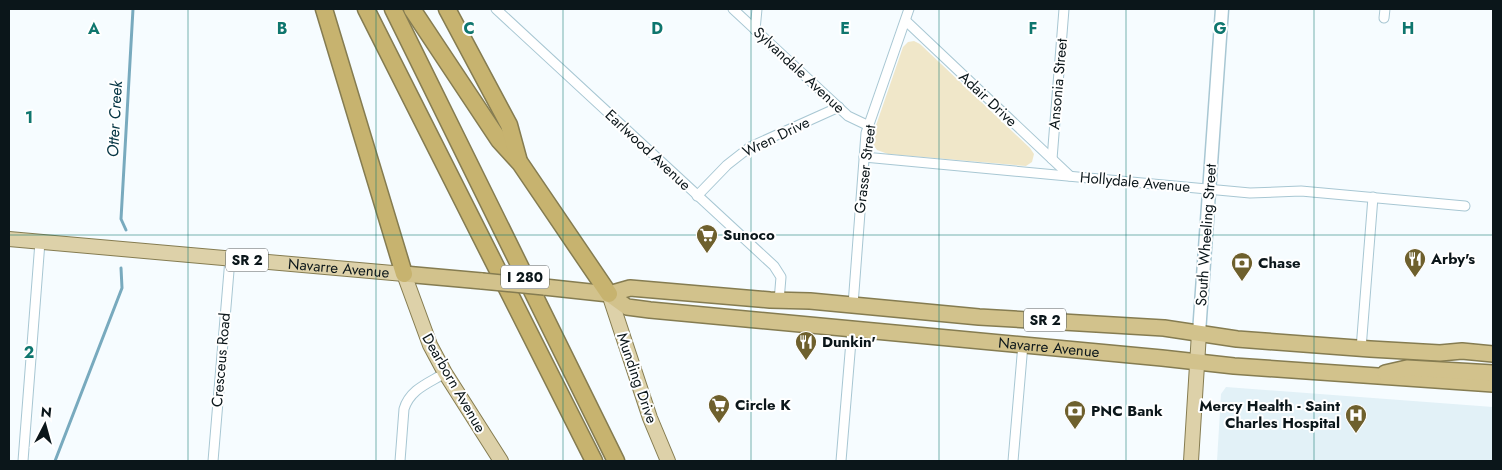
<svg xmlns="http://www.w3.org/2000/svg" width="1502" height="470" viewBox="0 0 1502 470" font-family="Jost,sans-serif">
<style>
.built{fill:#e2f1f7}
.green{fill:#f0e7c9}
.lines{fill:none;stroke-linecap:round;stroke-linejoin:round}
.stream{stroke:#78aabe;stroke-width:3}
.minor-casing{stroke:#a8c7d3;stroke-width:11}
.secondary-casing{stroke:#a8c7d3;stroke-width:15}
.primary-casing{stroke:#857c51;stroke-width:16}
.trunk-casing{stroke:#857c51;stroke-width:18}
.motorway-casing{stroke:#857c51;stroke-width:19}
.minor{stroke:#fff;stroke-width:9}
.secondary{stroke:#fff;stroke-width:12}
.primary{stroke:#ddd1a9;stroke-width:14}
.trunk{stroke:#d2c28c;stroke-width:15}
.motorway{stroke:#c7b36f;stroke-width:16}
.trunk-bridge-casing{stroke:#857c51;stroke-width:18;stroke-linecap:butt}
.trunk-bridge{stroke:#d2c28c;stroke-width:15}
.grid{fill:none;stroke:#0f766e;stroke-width:1;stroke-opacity:0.55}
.labels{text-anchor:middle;stroke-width:4;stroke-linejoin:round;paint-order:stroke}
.shield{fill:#fff;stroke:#545c5f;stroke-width:1}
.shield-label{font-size:14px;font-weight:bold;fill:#0b161a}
.street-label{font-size:15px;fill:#0b161a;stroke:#fff}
.poi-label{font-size:15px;font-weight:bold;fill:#0b161a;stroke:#fff;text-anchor:start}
.water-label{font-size:16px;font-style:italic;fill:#053544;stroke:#fff}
.grid-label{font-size:16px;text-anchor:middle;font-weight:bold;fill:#0f766e;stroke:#fff;stroke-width:4;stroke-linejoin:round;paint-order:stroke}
</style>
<rect width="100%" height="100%" fill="#f6fcff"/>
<path class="built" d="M 1226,387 L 1493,407 L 1493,461 L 1217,461 L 1221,394 Z"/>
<path class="green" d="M 914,41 L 920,44 L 1030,148 L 1034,154 L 1032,162 L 1026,166 L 888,154 L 877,150 L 872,143 L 872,137 L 903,47 L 908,42 Z"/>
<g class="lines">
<g class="stream">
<path d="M 126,230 L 121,219 L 133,9"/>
<path d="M 55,461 L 122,288 L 121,268"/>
</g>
<g class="minor-casing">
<g id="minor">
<path d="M 496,9 L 774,266 L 781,277 L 779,301"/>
<path d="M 733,9 L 848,116 L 869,126"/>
<path d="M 1384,18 L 1385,9"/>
<path d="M 906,21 L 1070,176"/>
<path d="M 755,30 L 757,9"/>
<path d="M 864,157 L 1250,193 L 1301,191 L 1465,206"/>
<path d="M 1052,159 L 1064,9"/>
<path d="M 697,196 L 727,165 L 750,147 L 839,107"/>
<path d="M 853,305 L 866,133 L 909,9"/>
<path d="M 1361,349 L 1373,197"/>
<path d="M 23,461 L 40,242"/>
<path d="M 213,461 L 230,259"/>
<path d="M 400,461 L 404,409 C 410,389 429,383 445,373"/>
<path d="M 841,461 L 852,329"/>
<path d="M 1013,461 L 1023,344"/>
</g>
</g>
<g class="secondary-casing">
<path id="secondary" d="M 1199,333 L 1222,9"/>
</g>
<g class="primary-casing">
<g id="primary">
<path id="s1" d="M 9,239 L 404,274 L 430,345 L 445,373 L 501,461"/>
<path d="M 609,294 L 650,418 L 668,461"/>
<path d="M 1191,461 L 1199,333"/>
</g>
</g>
<g class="trunk-casing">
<g id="trunk">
<path d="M 404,274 L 482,281"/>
<path d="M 544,287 L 609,294 L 630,288 L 770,300 L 810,301 L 979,317 L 1164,328 L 1237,339 L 1370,349 L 1440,353 L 1462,351 L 1493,354"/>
<path id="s2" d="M 609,294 L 627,307 L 650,310 L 1162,358 L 1234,366 L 1493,384"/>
<path d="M 1385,373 L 1407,368 L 1493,373"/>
</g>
</g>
<g class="motorway-casing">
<g id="motorway">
<path d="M 324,9 L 404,274"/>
<path d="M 366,9 L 594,461"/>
<path d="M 393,9 L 616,461"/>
<path d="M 412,9 L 499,140 L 520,163 L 609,294"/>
<path d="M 447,9 L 509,125 L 518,158"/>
</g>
</g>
<use href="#minor" class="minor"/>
<use href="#secondary" class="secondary"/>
<use href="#primary" class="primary"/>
<use href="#trunk" class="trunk"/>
<use href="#motorway" class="motorway"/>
<g class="trunk-bridge-casing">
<path id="trunk-bridge" d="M 482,281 L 544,287"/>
</g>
<use href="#trunk-bridge" class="trunk-bridge"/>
</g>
<path class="grid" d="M 188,9 L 188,461M 376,9 L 376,461M 563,9 L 563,461M 751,9 L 751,461M 939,9 L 939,461M 1126,9 L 1126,461M 1314,9 L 1314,461M 9,235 L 1493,235"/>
<defs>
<g id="supermarket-pin" transform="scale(1.125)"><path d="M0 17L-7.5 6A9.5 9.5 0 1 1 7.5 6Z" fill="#6e602d" stroke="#fff"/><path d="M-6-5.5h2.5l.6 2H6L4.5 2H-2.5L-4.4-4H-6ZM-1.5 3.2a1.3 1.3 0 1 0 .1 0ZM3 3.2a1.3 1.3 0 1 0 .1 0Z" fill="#fff"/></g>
<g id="restaurant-pin" transform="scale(1.125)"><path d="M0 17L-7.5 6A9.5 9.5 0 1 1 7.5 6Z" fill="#6e602d" stroke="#fff"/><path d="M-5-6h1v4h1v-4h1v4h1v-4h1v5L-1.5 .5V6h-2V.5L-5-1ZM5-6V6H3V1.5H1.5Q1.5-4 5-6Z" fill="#fff"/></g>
<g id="bank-pin" transform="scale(1.125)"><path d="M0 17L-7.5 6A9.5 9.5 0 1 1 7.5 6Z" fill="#6e602d" stroke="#fff"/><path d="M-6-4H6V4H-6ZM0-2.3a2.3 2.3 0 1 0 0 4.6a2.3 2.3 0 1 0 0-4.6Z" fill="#fff"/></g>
<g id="hospital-pin" transform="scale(1.125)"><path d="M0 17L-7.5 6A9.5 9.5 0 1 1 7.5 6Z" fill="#6e602d" stroke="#fff"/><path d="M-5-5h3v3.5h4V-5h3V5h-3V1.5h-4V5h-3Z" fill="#fff"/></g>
</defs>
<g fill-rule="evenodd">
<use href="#supermarket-pin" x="707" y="235"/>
<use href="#restaurant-pin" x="1415" y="259"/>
<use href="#bank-pin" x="1242" y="263"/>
<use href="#restaurant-pin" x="806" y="342"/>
<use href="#supermarket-pin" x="719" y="405"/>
<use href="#bank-pin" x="1075" y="411"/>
<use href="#hospital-pin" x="1356" y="415"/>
</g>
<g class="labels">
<g class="shield">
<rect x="226" y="248.5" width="42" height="23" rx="4"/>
<rect x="501" y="265.5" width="48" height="23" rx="4"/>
<rect x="1024" y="308.5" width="42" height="23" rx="4"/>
</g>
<g class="shield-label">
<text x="247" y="265">SR 2</text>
<text x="525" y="282">I 280</text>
<text x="1045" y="325">SR 2</text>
</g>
<g class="street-label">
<text transform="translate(799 70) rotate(43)" y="5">Sylvandale Avenue</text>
<text transform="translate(1058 84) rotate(-85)" y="5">Ansonia Street</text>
<text transform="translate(988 99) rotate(43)" y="5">Adair Drive</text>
<text transform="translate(776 137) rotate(-26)" y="5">Wren Drive</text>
<text transform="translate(648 150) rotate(43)" y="5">Earlwood Avenue</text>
<text transform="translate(865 169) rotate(-83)" y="5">Grasser Street</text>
<text transform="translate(1135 182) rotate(5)" y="5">Hollydale Avenue</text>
<text transform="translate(1206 235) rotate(-86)" y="5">South Wheeling Street</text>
<text dy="5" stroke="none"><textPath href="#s1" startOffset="331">Navarre Avenue</textPath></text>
<text dy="5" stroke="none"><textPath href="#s2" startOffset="446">Navarre Avenue</textPath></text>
<text transform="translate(221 360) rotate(-85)" y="5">Cresceus Road</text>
<text transform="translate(637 378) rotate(71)" y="5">Munding Drive</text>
<text transform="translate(454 383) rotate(60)" y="5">Dearborn Avenue</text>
</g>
<g class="poi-label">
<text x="723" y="240">Sunoco</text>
<text x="1431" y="264">Arby's</text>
<text x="1258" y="268">Chase</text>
<text x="822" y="347">Dunkin'</text>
<text x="735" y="410">Circle K</text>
<text x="1340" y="411" text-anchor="end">Mercy Health - Saint<tspan x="1340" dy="17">Charles Hospital</tspan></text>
<text x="1091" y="416">PNC Bank</text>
</g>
<g class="water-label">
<text transform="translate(114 119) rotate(-87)" y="6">Otter Creek</text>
</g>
</g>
<g class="grid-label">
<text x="94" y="34">A</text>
<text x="282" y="34">B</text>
<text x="469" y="34">C</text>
<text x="657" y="34">D</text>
<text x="845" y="34">E</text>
<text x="1033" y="34">F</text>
<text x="1220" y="34">G</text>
<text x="1408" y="34">H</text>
<text x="29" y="123">1</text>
<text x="29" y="358">2</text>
</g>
<rect width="1502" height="470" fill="none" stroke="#0b161a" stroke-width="20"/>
<g transform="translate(45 425) rotate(6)" stroke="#ffffff" stroke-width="4" paint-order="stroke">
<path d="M0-4L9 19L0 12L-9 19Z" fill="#0b161a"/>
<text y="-8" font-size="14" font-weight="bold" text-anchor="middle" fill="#0b161a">N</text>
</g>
</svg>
